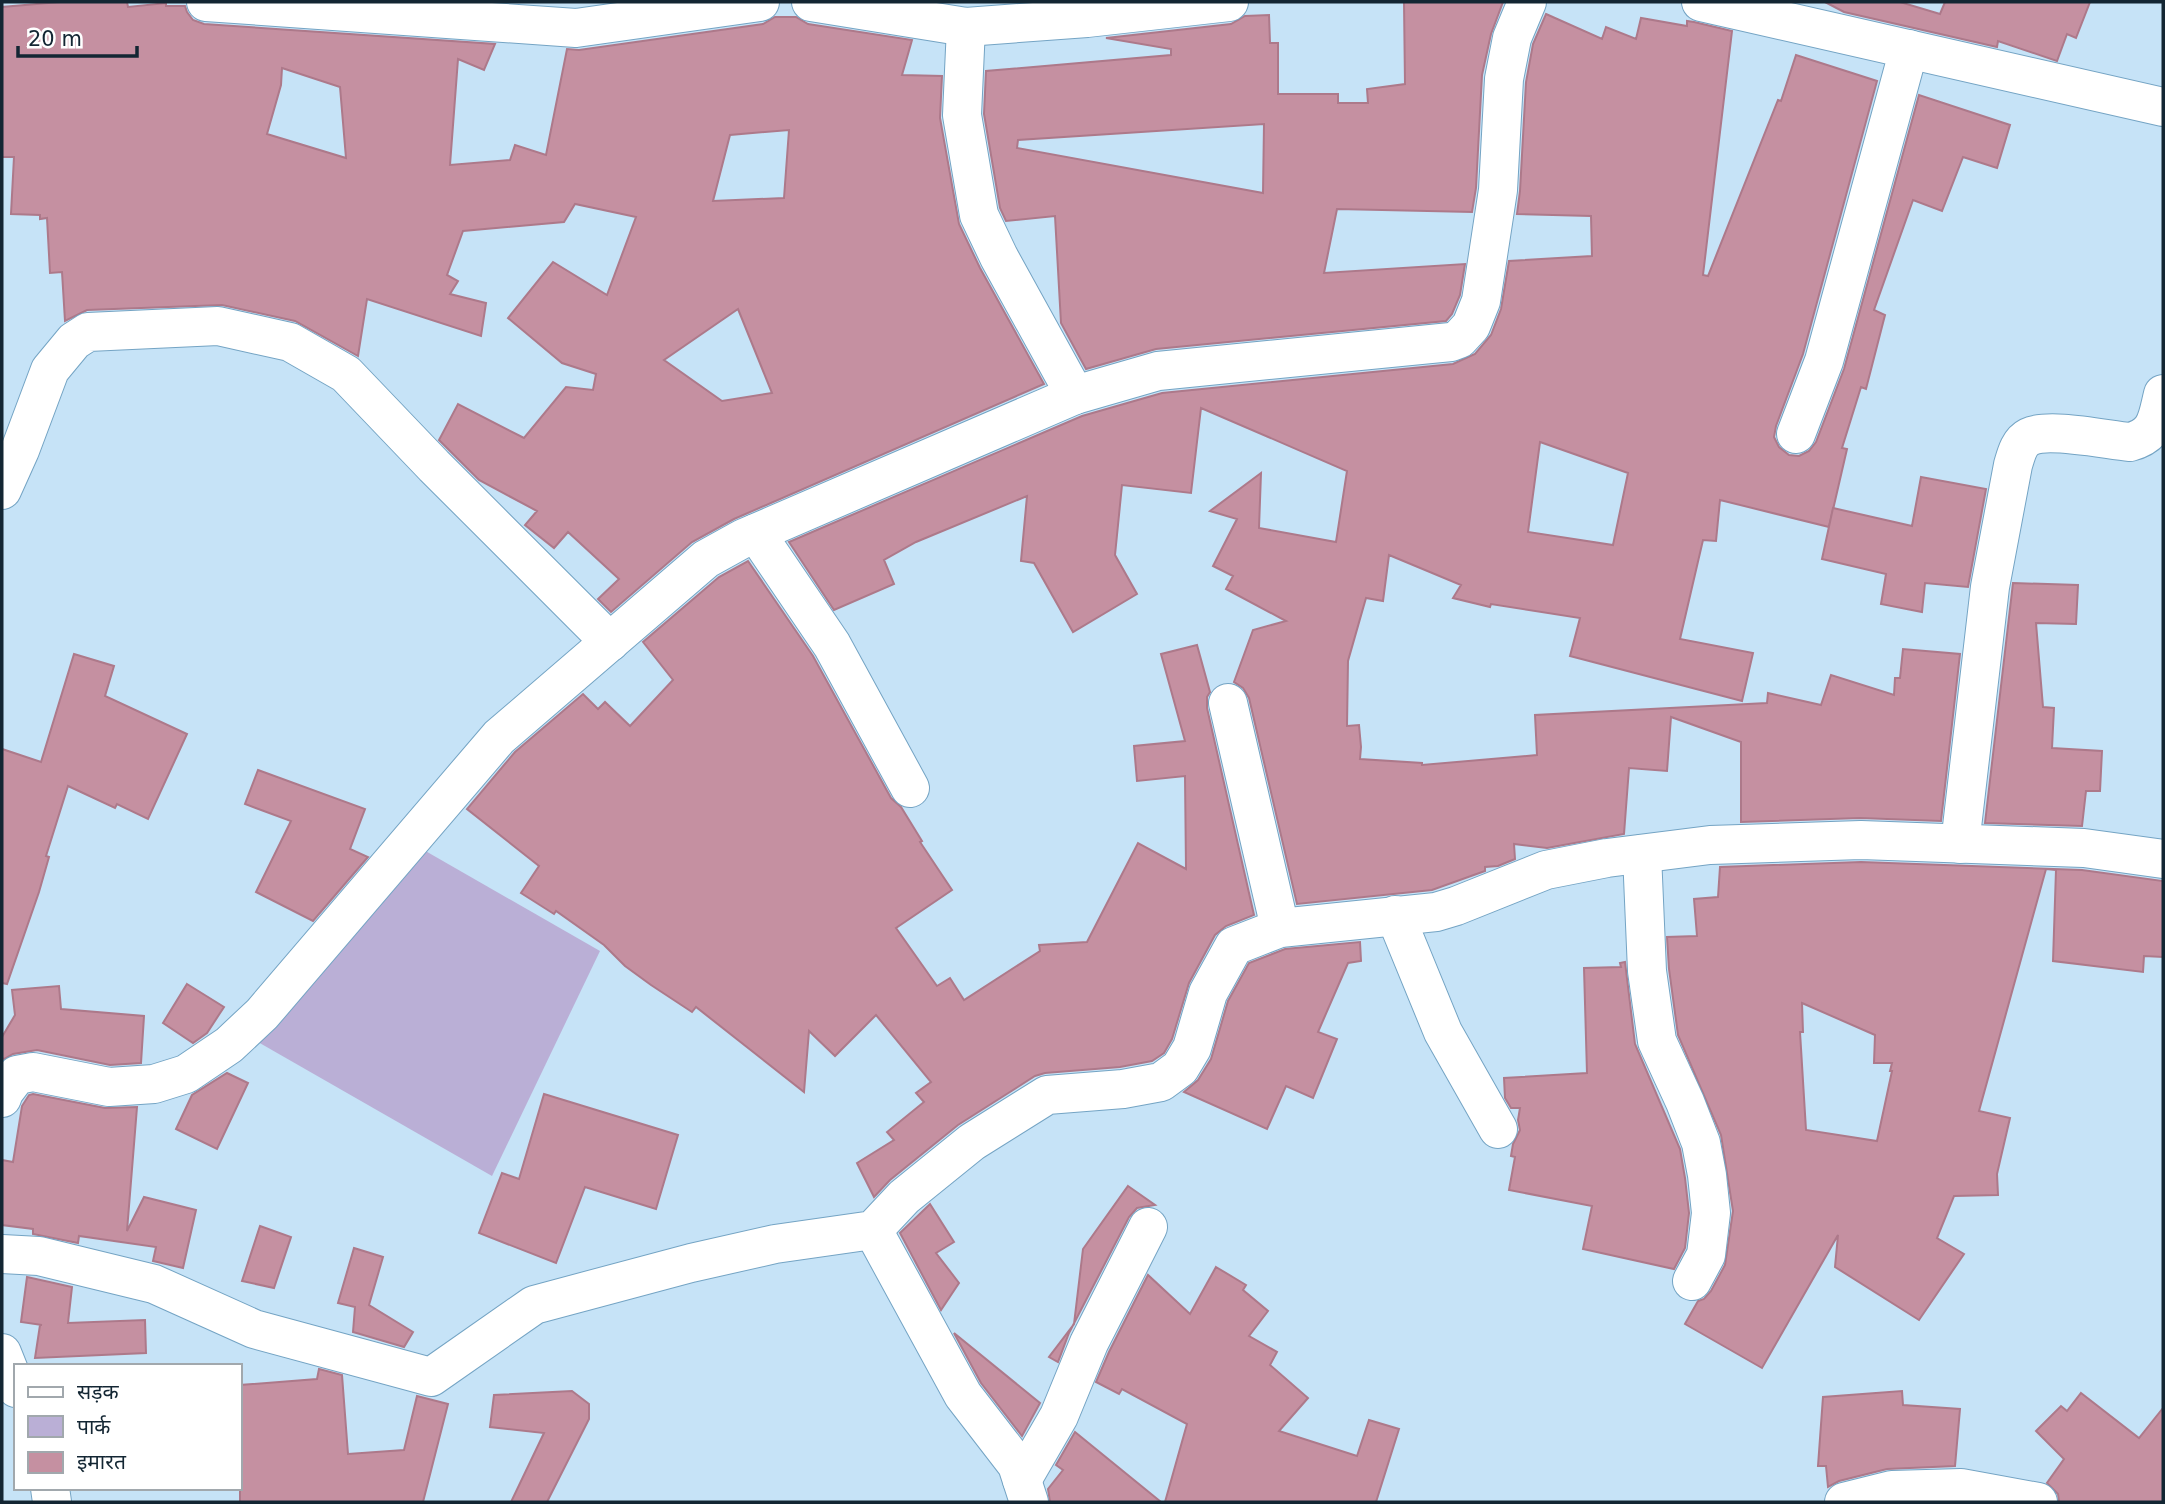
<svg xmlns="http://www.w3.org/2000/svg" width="2165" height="1504" viewBox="0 0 2165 1504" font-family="'DejaVu Sans','Noto Sans Devanagari',sans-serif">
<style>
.green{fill:#baafd6}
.building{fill:#c590a1;stroke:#ad798a;stroke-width:2;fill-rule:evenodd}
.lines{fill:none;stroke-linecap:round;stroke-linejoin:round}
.minor-casing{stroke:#74a4c4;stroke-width:40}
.minor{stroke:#fff;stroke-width:38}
</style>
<rect width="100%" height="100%" fill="#c6e3f7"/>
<path class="green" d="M 422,849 L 600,951 L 492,1176 L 251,1038 Z"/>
<g class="building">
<path d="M 60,2 L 127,2 L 128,7 L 166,3 L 166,6 L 185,6 L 187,12 L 193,20 L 204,24 L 495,44 L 484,70 L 458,59 L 450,165 L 510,160 L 515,145 L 546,155 L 567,49 L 579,50 L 763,24 L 775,17 L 796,17 L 808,24 L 912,40 L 902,75 L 942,76 L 940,118 L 959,224 L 980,268 L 1044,384 L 734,519 L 692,542 L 611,612 L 598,599 L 619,579 L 568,532 L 554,548 L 525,525 L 537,511 L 479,480 L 439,440 L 458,404 L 524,438 L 566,387 L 593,390 L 596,374 L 562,363 L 508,318 L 553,262 L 607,295 L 636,217 L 575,204 L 564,222 L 463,231 L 447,275 L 458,281 L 450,294 L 486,303 L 481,336 L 367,299 L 358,356 L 295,321 L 222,305 L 87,310 L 65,321 L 62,272 L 50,273 L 47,218 L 40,219 L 40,215 L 11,214 L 14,157 L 2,157 L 2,7 ZM 282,68 L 340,87 L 346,158 L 267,134 L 281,85 ZM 789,130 L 784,198 L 713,201 L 730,135 ZM 738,309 L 772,393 L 722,401 L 664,360 Z"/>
<path d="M 1404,2 L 1503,2 L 1491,34 L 1482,75 L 1476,188 L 1472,212 L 1337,209 L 1324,273 L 1465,264 L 1460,295 L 1452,314 L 1446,321 L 1156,349 L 1086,369 L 1061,323 L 1055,216 L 1006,221 L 1000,208 L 984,114 L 986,71 L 1171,55 L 1171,49 L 1106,38 L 1231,24 L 1245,16 L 1269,15 L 1270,43 L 1278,43 L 1278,94 L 1338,94 L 1338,103 L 1368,103 L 1367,89 L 1405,84 ZM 1264,124 L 1263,193 L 1017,148 L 1018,140 Z"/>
<path d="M 1825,2 L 1900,2 L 1940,14 L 1945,2 L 2090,2 L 2076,38 L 2067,34 L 2057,61 L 1998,41 L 1997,47 L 1844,12 Z"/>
<path d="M 1546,14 L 1602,39 L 1606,27 L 1636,39 L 1641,18 L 1687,26 L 1687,21 L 1694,22 L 1732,31 L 1703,275 L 1708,276 L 1778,100 L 1781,101 L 1796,55 L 1877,81 L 1803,354 L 1776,426 L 1774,437 L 1779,447 L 1789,455 L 1799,456 L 1809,451 L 1816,442 L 1844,369 L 1919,95 L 2010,125 L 1997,168 L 1963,157 L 1942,211 L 1913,200 L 1874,310 L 1885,315 L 1866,389 L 1861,387 L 1842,448 L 1847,449 L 1829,527 L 1720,500 L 1716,541 L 1703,540 L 1680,639 L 1753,653 L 1742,701 L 1570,656 L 1580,618 L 1491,604 L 1490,607 L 1453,598 L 1461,585 L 1389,555 L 1383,601 L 1366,598 L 1348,661 L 1347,726 L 1359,725 L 1361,747 L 1360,759 L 1422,763 L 1422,765 L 1537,755 L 1535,715 L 1767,703 L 1768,693 L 1821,705 L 1831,675 L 1894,695 L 1895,678 L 1900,678 L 1903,649 L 1960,654 L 1941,821 L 1860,818 L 1741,822 L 1741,742 L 1671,717 L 1667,771 L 1629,768 L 1624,834 L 1547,848 L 1514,844 L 1515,859 L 1498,866 L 1485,867 L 1485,871 L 1432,890 L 1297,904 L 1249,698 L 1243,688 L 1234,682 L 1253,630 L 1286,621 L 1226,589 L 1233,576 L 1213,566 L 1237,519 L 1210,511 L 1261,473 L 1259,528 L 1336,542 L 1347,471 L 1201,408 L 1191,493 L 1122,485 L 1115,555 L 1137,594 L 1073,632 L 1034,563 L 1021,561 L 1027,496 L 916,542 L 884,560 L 894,584 L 834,610 L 789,542 L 1082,416 L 1162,393 L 1453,364 L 1475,354 L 1491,335 L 1501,309 L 1509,261 L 1592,256 L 1591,216 L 1517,214 L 1520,191 L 1526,82 L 1533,44 ZM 1540,442 L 1628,473 L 1613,545 L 1528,532 Z"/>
<path d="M 1921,477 L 1986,489 L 1968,587 L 1925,583 L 1922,612 L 1881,604 L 1886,574 L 1822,559 L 1833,508 L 1912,526 Z"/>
<path d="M 748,561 L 813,656 L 891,798 L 901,807 L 922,841 L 920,842 L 952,890 L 896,928 L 937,986 L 950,978 L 964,1000 L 1040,951 L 1039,945 L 1087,942 L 1138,843 L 1186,869 L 1185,776 L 1137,781 L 1134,746 L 1185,741 L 1161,654 L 1197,645 L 1210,692 L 1207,697 L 1207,708 L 1254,915 L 1226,926 L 1215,935 L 1189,983 L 1172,1039 L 1164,1053 L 1152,1061 L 1120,1067 L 1045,1073 L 1035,1076 L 958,1125 L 890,1180 L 874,1197 L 857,1163 L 894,1140 L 887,1132 L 924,1102 L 916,1093 L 931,1082 L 876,1015 L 835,1056 L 809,1031 L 804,1092 L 696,1007 L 692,1012 L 651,985 L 625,966 L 604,945 L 556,911 L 554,914 L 521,893 L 539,866 L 467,809 L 515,752 L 583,694 L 598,709 L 605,702 L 630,726 L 673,680 L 643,642 L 719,577 Z"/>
<path d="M 2013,583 L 2078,585 L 2076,624 L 2036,623 L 2043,707 L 2054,708 L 2052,748 L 2102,751 L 2100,791 L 2086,791 L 2082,826 L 1985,823 Z"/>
<path d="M 74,654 L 114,666 L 105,696 L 187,734 L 148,819 L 117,804 L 115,808 L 68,786 L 46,856 L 49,857 L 39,892 L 7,984 L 2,983 L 2,749 L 41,762 Z"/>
<path d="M 258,770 L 365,809 L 350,849 L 368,857 L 313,921 L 256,892 L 291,821 L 245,804 Z"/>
<path d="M 1861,862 L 2082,870 L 2163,881 L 2163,957 L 2144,956 L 2143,972 L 2053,961 L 2056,870 L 2046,869 L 1979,1111 L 2010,1118 L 1997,1174 L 1998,1195 L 1954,1196 L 1937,1238 L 1964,1254 L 1919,1320 L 1835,1267 L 1838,1235 L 1762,1368 L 1685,1324 L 1698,1301 L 1704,1299 L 1711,1291 L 1725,1265 L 1733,1211 L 1721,1135 L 1678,1035 L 1669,969 L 1667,937 L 1697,936 L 1694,899 L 1718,897 L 1720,867 ZM 1802,1003 L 1875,1035 L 1874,1063 L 1892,1063 L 1890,1071 L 1892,1071 L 1877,1141 L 1806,1130 L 1800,1032 L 1803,1032 Z"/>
<path d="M 1360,942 L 1361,961 L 1348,963 L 1318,1032 L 1337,1039 L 1313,1098 L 1286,1086 L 1267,1129 L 1184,1092 L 1198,1080 L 1211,1059 L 1228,1001 L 1249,963 L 1285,949 Z"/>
<path d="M 1625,962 L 1635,1044 L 1680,1149 L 1685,1178 L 1689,1213 L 1685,1248 L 1674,1269 L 1583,1249 L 1592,1206 L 1509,1190 L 1515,1157 L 1511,1156 L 1513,1144 L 1520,1130 L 1518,1120 L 1520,1108 L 1511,1108 L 1505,1098 L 1504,1078 L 1587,1073 L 1584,968 L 1621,967 L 1620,963 Z"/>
<path d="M 187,984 L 224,1007 L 207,1033 L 193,1043 L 163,1023 Z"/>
<path d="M 59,986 L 61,1009 L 144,1016 L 141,1063 L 110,1065 L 37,1050 L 13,1054 L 4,1059 L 2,1058 L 2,1037 L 15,1015 L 12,990 Z"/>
<path d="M 227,1073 L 248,1083 L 217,1149 L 176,1129 L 192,1095 Z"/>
<path d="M 33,1094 L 105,1108 L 137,1107 L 127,1231 L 144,1197 L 196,1210 L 183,1268 L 153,1261 L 156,1247 L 79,1236 L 78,1243 L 33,1234 L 33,1229 L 2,1225 L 2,1160 L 13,1162 L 22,1106 L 29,1095 Z"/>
<path d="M 544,1094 L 678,1135 L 656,1209 L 585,1187 L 556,1263 L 479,1233 L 502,1173 L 519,1179 Z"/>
<path d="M 1128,1186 L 1155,1205 L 1137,1208 L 1129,1217 L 1069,1333 L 1058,1362 L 1049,1357 L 1074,1324 L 1083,1249 Z"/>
<path d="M 930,1204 L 954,1242 L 936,1253 L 959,1283 L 941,1310 L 900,1233 Z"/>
<path d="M 260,1226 L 291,1237 L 274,1288 L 242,1281 Z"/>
<path d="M 354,1248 L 383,1257 L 369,1305 L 413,1332 L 404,1347 L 353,1332 L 355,1307 L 338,1303 Z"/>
<path d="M 1216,1267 L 1246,1285 L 1243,1290 L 1268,1311 L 1249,1336 L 1277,1352 L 1270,1365 L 1308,1398 L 1279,1431 L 1357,1456 L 1369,1420 L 1399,1429 L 1376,1502 L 1165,1502 L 1187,1424 L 1122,1389 L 1119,1394 L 1096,1382 L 1109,1352 L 1148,1275 L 1190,1314 Z"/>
<path d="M 27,1277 L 72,1287 L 68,1323 L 145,1320 L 146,1353 L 35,1358 L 40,1325 L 42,1325 L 21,1322 Z"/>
<path d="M 954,1333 L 1040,1403 L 1022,1436 L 981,1383 Z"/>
<path d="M 319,1369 L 342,1375 L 348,1454 L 404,1450 L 417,1396 L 448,1404 L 423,1502 L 240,1502 L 240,1385 L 317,1379 Z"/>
<path d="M 572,1391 L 589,1404 L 589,1419 L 547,1502 L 511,1502 L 544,1433 L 490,1427 L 494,1395 Z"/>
<path d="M 1902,1391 L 1903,1405 L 1960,1409 L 1955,1466 L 1887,1469 L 1839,1481 L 1828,1487 L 1826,1466 L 1818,1466 L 1823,1397 Z"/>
<path d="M 2081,1393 L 2139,1438 L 2163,1408 L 2163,1502 L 2059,1502 L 2058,1494 L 2047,1483 L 2064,1459 L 2036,1431 L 2061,1406 L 2067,1411 Z"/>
<path d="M 1075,1432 L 1161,1502 L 1050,1502 L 1048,1489 L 1063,1470 L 1056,1465 Z"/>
</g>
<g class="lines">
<g class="minor-casing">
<g id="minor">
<path d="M 206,2 L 576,28 L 760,2"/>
<path d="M 811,2 L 966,27 L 1087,18 L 1229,2"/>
<path d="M 1701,2 L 2163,107"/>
<path d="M 966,27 L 962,115 L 979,215 L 999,257 L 1075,395"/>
<path d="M 1796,434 L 1824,361 L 1909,49"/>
<path d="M 2,490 L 20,450 L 50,370 L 74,341 L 88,332 L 218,326 L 290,342 L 346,374 L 434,466 L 610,642"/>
<path d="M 756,533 L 832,645 L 910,788"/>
<path d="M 1228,703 L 1280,928"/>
<path d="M 1960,844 L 1990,587 L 2013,465 C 2016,455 2019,442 2029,437 C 2048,427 2107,440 2130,442 C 2157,435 2157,418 2163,394"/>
<path d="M 1642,854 L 1647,971 L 1657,1041 L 1685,1102 L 1701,1143 L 1707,1175 L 1711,1213 L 1706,1255 L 1692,1281"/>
<path d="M 1395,915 L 1443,1032 L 1498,1129"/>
<path d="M 2,1098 L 4,1092 L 17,1075 L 33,1072 L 109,1087 L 154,1084 L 186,1074 L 229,1045 L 262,1014 L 499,737 L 706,559 L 744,538 L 1075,395 L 1158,371 L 1451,342 L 1459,339 L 1471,326 L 1481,301 L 1498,190 L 1504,79 L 1512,38 L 1527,2"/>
<path d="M 873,1230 L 963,1395 L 1017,1465 L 1029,1502"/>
<path d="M 2,1254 L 39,1256 L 154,1284 L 254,1329 L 431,1377 L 534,1305 L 691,1263 L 775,1244 L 873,1230 L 904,1197 L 972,1142 L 1047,1095 L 1123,1089 L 1161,1082 L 1180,1068 L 1192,1048 L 1208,993 L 1234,946 L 1280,928 L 1436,912 L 1456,906 L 1546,870 L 1607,858 L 1710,845 L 1861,840 L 2084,848 L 2163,859"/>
<path d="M 2,1353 L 16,1388"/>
<path d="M 1022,1480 L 1059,1416 L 1089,1343 L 1148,1227"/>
<path d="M 50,1488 L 52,1502"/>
<path d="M 1844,1502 L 1892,1490 L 1961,1488 L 2038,1502"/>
</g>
</g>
<use href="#minor" class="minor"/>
</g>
<rect width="2165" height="1504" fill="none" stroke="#132633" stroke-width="7"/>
<rect x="14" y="1364" width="228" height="126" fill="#ffffff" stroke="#a1a8ad" stroke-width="2"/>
<rect x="28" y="1387" width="35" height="10" fill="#ffffff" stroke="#a1a8ad" stroke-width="2"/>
<text x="77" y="1399" font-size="21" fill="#132633">सड़क</text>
<rect x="28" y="1416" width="35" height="21" fill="#baafd6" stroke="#a1a8ad" stroke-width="2"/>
<text x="77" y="1434" font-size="21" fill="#132633">पार्क</text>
<rect x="28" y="1452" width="35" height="21" fill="#c590a1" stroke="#a1a8ad" stroke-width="2"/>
<text x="77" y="1469" font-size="21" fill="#132633">इमारत</text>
<path d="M18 46v10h119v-10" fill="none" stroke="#132633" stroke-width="3.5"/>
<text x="28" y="46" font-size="21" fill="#132633" stroke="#ffffff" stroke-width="5" paint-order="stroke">20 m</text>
</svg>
